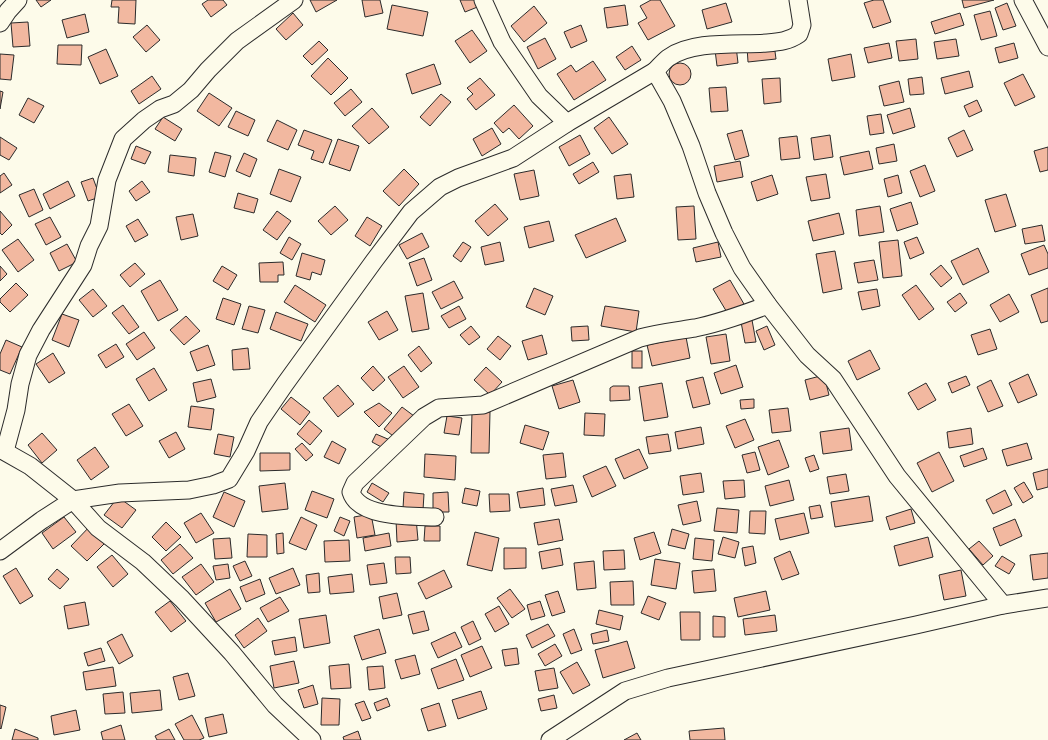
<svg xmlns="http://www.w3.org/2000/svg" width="1048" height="740" viewBox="0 0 1048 740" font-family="Poppins,sans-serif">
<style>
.building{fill:#f2b8a0;stroke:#2b2b2b}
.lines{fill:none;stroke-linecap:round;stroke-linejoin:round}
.minor-casing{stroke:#2b2b2b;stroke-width:19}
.minor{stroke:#fdfbea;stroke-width:17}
</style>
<rect width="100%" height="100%" fill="#fdfbea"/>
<g class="building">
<path d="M 36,0 L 51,0 L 41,7 Z"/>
<path d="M 112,0 L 136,0 L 135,24 L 118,23 L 119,7 L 111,7 Z"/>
<path d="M 208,0 L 223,0 L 227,5 L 211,17 L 202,4 Z"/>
<path d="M 310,0 L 337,0 L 316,12 Z"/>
<path d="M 362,0 L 380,0 L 383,13 L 365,17 Z"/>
<path d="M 460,0 L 477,0 L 480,6 L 465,12 Z"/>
<path d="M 651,0 L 660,0 L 675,26 L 648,40 L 638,23 L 647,18 L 640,6 Z"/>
<path d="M 874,0 L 883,0 L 891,22 L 873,28 L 864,3 Z"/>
<path d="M 962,0 L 994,0 L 964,8 Z"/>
<path d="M 726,3 L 732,22 L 707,29 L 702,10 Z"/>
<path d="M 1007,3 L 1016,26 L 1003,30 L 995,8 Z"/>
<path d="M 392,5 L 428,12 L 423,36 L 387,29 Z"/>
<path d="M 625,5 L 628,25 L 607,28 L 604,8 Z"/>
<path d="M 534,6 L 547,23 L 524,42 L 511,26 Z"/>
<path d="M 990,11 L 997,36 L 981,40 L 974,15 Z"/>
<path d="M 293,13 L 303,25 L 286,40 L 276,29 Z"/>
<path d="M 960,13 L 964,25 L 935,34 L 931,22 Z"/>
<path d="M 85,14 L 89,32 L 67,38 L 62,20 Z"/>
<path d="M 28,22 L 30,46 L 13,47 L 11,23 Z"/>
<path d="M 147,25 L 160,40 L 146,52 L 133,37 Z"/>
<path d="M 581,25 L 587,41 L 571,48 L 564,32 Z"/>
<path d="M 472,30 L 487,51 L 470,63 L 455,41 Z"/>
<path d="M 545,38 L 556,59 L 538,69 L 527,47 Z"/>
<path d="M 916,39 L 918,59 L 899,61 L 896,41 Z"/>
<path d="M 956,39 L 959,56 L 937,59 L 934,42 Z"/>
<path d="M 319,41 L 328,50 L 312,65 L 303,56 Z"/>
<path d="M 889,43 L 892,58 L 868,63 L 864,48 Z"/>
<path d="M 1014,43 L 1018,58 L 999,63 L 995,48 Z"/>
<path d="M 774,44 L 776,59 L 748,62 L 747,47 Z"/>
<path d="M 58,45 L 82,45 L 81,65 L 57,64 Z"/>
<path d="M 632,46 L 641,60 L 625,70 L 616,57 Z"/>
<path d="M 736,46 L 738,63 L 717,66 L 715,50 Z"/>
<path d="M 106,49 L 118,76 L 100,84 L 88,57 Z"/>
<path d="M 0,54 L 14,55 L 11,80 L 0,79 Z"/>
<path d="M 851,54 L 855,77 L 832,81 L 828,59 Z"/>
<path d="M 328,58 L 348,78 L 331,95 L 311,76 Z"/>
<path d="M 593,61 L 606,80 L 574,100 L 557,74 L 571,65 L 576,72 Z"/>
<circle cx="680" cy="74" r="11"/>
<path d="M 434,64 L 441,84 L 412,94 L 406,74 Z"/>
<path d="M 969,71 L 973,87 L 945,94 L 941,78 Z"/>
<path d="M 1023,74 L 1035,97 L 1015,106 L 1004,83 Z"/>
<path d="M 152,76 L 161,89 L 139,104 L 131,91 Z"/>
<path d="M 922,77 L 924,94 L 910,95 L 908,79 Z"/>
<path d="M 480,78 L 495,95 L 476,110 L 467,99 L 473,94 L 467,88 Z"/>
<path d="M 780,78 L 781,102 L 764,104 L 762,79 Z"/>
<path d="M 899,81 L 904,102 L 884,106 L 879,86 Z"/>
<path d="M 726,87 L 728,111 L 711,112 L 709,88 Z"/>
<path d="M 351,89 L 362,102 L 345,116 L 334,103 Z"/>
<path d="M 0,91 L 3,92 L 0,109 Z"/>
<path d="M 209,93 L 232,108 L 219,126 L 197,111 Z"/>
<path d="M 441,94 L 451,102 L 430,126 L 420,117 Z"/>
<path d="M 28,98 L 44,106 L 34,123 L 19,115 Z"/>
<path d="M 977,100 L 982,111 L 969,117 L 964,106 Z"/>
<path d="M 514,105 L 533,126 L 519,139 L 509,128 L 503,133 L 494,123 Z"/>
<path d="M 372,108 L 389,127 L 369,144 L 352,126 Z"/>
<path d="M 910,108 L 915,127 L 893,134 L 887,115 Z"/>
<path d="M 236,111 L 255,120 L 248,136 L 228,127 Z"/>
<path d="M 881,114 L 884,133 L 870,135 L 867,116 Z"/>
<path d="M 163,117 L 182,129 L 175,141 L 155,129 Z"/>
<path d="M 609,117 L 628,144 L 612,154 L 594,128 Z"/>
<path d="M 277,120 L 297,130 L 288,150 L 267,141 Z"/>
<path d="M 492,128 L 501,144 L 482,156 L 473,139 Z"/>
<path d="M 304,130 L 332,140 L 323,163 L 311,159 L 314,151 L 298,145 Z"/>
<path d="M 742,130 L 749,156 L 735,160 L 727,134 Z"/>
<path d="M 964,130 L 973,150 L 957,157 L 948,138 Z"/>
<path d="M 580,135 L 590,154 L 569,166 L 559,147 Z"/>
<path d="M 830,135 L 833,157 L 814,160 L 811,138 Z"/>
<path d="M 797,136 L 800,158 L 781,160 L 779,138 Z"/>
<path d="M 0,137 L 17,148 L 9,160 L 0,155 Z"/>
<path d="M 338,139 L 359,146 L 350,171 L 329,164 Z"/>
<path d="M 894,144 L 897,161 L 879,164 L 876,148 Z"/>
<path d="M 136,146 L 151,152 L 145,164 L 131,159 Z"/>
<path d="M 1048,147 L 1048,170 L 1040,172 L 1034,151 Z"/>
<path d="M 869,151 L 873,169 L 844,175 L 840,157 Z"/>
<path d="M 215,152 L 231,156 L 225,177 L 209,172 Z"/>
<path d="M 244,153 L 257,159 L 250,177 L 236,171 Z"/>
<path d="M 170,155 L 196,158 L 194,176 L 168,172 Z"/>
<path d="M 740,161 L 743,177 L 717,182 L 714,166 Z"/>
<path d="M 593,162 L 599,172 L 579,184 L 573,174 Z"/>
<path d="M 925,165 L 935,191 L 920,197 L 910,171 Z"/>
<path d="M 279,169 L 301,177 L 291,202 L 270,194 Z"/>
<path d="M 404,169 L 419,184 L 399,206 L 383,191 Z"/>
<path d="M 534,170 L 539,196 L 520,200 L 514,174 Z"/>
<path d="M 4,173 L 12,185 L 0,193 L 0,176 Z"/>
<path d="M 631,174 L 634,197 L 617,199 L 614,176 Z"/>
<path d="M 826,174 L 830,198 L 811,201 L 806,177 Z"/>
<path d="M 772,175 L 778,194 L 757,201 L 751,182 Z"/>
<path d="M 898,175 L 902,193 L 888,197 L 884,179 Z"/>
<path d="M 93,178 L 100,197 L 88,201 L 81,182 Z"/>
<path d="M 68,181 L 75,196 L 50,209 L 43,194 Z"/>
<path d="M 142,181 L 150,192 L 136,201 L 129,191 Z"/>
<path d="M 34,189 L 43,210 L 29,217 L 19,195 Z"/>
<path d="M 238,193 L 258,199 L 254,213 L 234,208 Z"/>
<path d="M 1006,194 L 1016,226 L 995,232 L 985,200 Z"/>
<path d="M 911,202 L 918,224 L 897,231 L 890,209 Z"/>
<path d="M 495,204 L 508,219 L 488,236 L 475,221 Z"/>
<path d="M 335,206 L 348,220 L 331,235 L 318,221 Z"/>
<path d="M 694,206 L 696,239 L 678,240 L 676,207 Z"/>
<path d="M 880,206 L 884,232 L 859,236 L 856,210 Z"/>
<path d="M 0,211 L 12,225 L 2,235 L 0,233 Z"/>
<path d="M 277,211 L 291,221 L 277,240 L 263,230 Z"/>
<path d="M 839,213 L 844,234 L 813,241 L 808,221 Z"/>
<path d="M 193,214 L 198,236 L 181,240 L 176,217 Z"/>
<path d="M 50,217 L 61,237 L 46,245 L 35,224 Z"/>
<path d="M 367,217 L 382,226 L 370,246 L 355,236 Z"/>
<path d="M 616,218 L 626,241 L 586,258 L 575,235 Z"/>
<path d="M 138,219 L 148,235 L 135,242 L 126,226 Z"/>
<path d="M 549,221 L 554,241 L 529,248 L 524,227 Z"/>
<path d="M 1042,225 L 1045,241 L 1025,244 L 1022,229 Z"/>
<path d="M 422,233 L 429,247 L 407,259 L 399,245 Z"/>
<path d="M 289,237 L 301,244 L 292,260 L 280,253 Z"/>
<path d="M 917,237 L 924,253 L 910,259 L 904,242 Z"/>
<path d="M 18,239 L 34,260 L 18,272 L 2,250 Z"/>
<path d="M 898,240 L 902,276 L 883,278 L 879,242 Z"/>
<path d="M 463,242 L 471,247 L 461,262 L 453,256 Z"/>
<path d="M 500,242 L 504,261 L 485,265 L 481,247 Z"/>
<path d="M 718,242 L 721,257 L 696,262 L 693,248 Z"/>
<path d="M 67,244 L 77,262 L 59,271 L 50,253 Z"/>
<path d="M 1044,245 L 1048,254 L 1048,268 L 1029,275 L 1021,254 Z"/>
<path d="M 978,248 L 989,272 L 963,285 L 951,261 Z"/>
<path d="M 835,251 L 842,289 L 823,293 L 816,254 Z"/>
<path d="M 302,253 L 325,260 L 321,275 L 312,272 L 310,280 L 296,276 Z"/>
<path d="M 424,258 L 432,280 L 417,286 L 409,263 Z"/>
<path d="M 874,260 L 878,280 L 858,283 L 854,263 Z"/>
<path d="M 283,262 L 284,275 L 278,275 L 278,282 L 260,282 L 259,263 Z"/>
<path d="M 135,263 L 145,274 L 130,287 L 120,275 Z"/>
<path d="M 941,265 L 952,278 L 941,287 L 930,274 Z"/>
<path d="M 0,266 L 7,274 L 0,281 Z"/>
<path d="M 222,266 L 237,275 L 228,290 L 213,281 Z"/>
<path d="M 160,280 L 178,310 L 158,321 L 141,291 Z"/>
<path d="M 730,280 L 744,304 L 728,314 L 713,289 Z"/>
<path d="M 454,281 L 463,298 L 441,309 L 432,292 Z"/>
<path d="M 16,283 L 28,295 L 10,312 L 0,302 L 0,299 Z"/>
<path d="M 295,285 L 326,305 L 315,322 L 284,302 Z"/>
<path d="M 916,285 L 934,309 L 919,320 L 902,295 Z"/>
<path d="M 534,288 L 553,296 L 545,315 L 526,307 Z"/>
<path d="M 1048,288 L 1048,321 L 1041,323 L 1031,295 Z"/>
<path d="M 93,289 L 107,306 L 93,317 L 79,300 Z"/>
<path d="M 877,289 L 880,306 L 862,310 L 858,292 Z"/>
<path d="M 423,293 L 429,329 L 412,332 L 405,296 Z"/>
<path d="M 960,293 L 967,303 L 955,312 L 947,302 Z"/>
<path d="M 1009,294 L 1019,312 L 1000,322 L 990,305 Z"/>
<path d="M 223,298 L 241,304 L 234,325 L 216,319 Z"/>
<path d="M 123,305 L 139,327 L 129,334 L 112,313 Z"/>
<path d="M 249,306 L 265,310 L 258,333 L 242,329 Z"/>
<path d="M 459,306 L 466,319 L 449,328 L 441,316 Z"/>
<path d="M 605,306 L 639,311 L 636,332 L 601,326 Z"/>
<path d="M 387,311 L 398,330 L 379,340 L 368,322 Z"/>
<path d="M 276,312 L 308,324 L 301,341 L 270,329 Z"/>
<path d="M 62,314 L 79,320 L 69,347 L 52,340 Z"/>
<path d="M 186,316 L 200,331 L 184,345 L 170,330 Z"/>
<path d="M 752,320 L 756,342 L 745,343 L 741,322 Z"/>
<path d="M 471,326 L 480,337 L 469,345 L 460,335 Z"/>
<path d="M 588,326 L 589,340 L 572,341 L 571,327 Z"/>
<path d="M 767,326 L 775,345 L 764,350 L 756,331 Z"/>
<path d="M 990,329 L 997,349 L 978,355 L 971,335 Z"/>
<path d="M 144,332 L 155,348 L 137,360 L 126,344 Z"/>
<path d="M 726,334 L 730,361 L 711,364 L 706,337 Z"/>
<path d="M 542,335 L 547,354 L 528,360 L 522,341 Z"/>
<path d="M 498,336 L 511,346 L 500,360 L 487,349 Z"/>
<path d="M 686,337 L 690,358 L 652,366 L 647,345 Z"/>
<path d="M 6,340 L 22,347 L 10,374 L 0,370 L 0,354 Z"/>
<path d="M 116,344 L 124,357 L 106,368 L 98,355 Z"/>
<path d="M 208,345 L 215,365 L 197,371 L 190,352 Z"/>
<path d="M 419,346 L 432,363 L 421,372 L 408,355 Z"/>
<path d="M 248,348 L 250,369 L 233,370 L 232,350 Z"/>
<path d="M 870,350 L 880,369 L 857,380 L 848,361 Z"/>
<rect x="632" y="351" width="10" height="17"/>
<path d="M 53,353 L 65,373 L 49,383 L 36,364 Z"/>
<path d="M 736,365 L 743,387 L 721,394 L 714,373 Z"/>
<path d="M 373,366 L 385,380 L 373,391 L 361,378 Z"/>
<path d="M 404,366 L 419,387 L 403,398 L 388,377 Z"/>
<path d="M 486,367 L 502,382 L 490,395 L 474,380 Z"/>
<path d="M 154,368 L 167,390 L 149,401 L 136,379 Z"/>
<path d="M 1028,374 L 1037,395 L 1018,403 L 1009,383 Z"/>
<path d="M 824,375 L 829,395 L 810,400 L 805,380 Z"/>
<path d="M 966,376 L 970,385 L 952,393 L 948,383 Z"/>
<path d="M 703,377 L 710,404 L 693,408 L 686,381 Z"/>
<path d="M 211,379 L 216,397 L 197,402 L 193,383 Z"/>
<path d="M 573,380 L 580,402 L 559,409 L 552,386 Z"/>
<path d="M 991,380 L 1003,406 L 988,412 L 977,387 Z"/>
<path d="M 662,383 L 668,417 L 644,421 L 639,387 Z"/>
<path d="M 926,383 L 936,400 L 918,410 L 908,393 Z"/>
<path d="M 338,385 L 354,404 L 338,417 L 323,398 Z"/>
<path d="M 613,386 L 629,386 L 630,400 L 610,401 L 610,388 Z"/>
<path d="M 291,397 L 310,412 L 300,425 L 281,409 Z"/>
<path d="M 754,399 L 754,408 L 741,409 L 740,400 Z"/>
<path d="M 379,403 L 392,413 L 379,427 L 364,412 Z"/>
<path d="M 129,404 L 143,426 L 126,436 L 112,414 Z"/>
<path d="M 191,406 L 214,409 L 211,430 L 188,427 Z"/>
<path d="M 402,407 L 414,416 L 397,439 L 384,429 Z"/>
<path d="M 788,408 L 791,431 L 772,433 L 769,410 Z"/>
<path d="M 472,412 L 490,412 L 489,453 L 471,453 Z"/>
<path d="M 585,413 L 605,414 L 604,436 L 584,435 Z"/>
<path d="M 447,416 L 462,418 L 459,435 L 444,433 Z"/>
<path d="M 745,419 L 754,440 L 735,448 L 726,426 Z"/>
<path d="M 309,420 L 322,431 L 310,445 L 297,434 Z"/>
<path d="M 525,425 L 549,432 L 543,450 L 520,443 Z"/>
<path d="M 701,427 L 704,444 L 678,449 L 675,432 Z"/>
<path d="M 849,428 L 852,450 L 823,454 L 820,432 Z"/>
<path d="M 971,428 L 973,444 L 949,448 L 947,432 Z"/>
<path d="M 176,432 L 185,449 L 169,458 L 159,441 Z"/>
<path d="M 42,433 L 57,450 L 42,463 L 28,445 Z"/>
<path d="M 218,434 L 234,437 L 230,457 L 214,454 Z"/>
<path d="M 376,434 L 390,440 L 385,449 L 372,442 Z"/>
<path d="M 668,434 L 671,451 L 649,454 L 646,437 Z"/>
<path d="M 779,440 L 789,467 L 768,475 L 758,447 Z"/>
<path d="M 332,441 L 346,449 L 339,464 L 324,457 Z"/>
<path d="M 302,443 L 313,455 L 306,461 L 295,449 Z"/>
<path d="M 1027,443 L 1032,459 L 1007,466 L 1002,450 Z"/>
<path d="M 95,447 L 109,467 L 91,480 L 77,460 Z"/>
<path d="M 983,448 L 987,459 L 964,467 L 960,456 Z"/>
<path d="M 639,449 L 648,468 L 624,479 L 615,459 Z"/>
<path d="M 755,452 L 760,470 L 747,473 L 742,455 Z"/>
<path d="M 939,452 L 954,481 L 932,492 L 917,463 Z"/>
<path d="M 260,453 L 290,453 L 290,470 L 260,471 Z"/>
<path d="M 563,453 L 566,477 L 546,479 L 543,455 Z"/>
<path d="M 425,454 L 456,456 L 455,480 L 424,477 Z"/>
<path d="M 814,455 L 819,469 L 810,472 L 805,458 Z"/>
<path d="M 606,466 L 616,486 L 592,497 L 583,476 Z"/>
<path d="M 1048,469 L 1048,487 L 1037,490 L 1033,473 Z"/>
<path d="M 701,473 L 704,492 L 683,495 L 680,476 Z"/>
<path d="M 846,474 L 849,491 L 830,494 L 827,477 Z"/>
<path d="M 744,480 L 745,497 L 725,499 L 723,481 Z"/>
<path d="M 789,480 L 794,500 L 770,506 L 765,486 Z"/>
<path d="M 1024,482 L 1033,497 L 1023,503 L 1014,488 Z"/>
<path d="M 285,483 L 288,509 L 262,512 L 259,486 Z"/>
<path d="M 372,483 L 389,493 L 383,502 L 367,492 Z"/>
<path d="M 573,485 L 577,502 L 555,506 L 551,489 Z"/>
<path d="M 465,488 L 480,491 L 477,506 L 462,503 Z"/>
<path d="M 543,488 L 545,505 L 520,508 L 517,492 Z"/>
<path d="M 1005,490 L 1012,505 L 993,514 L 986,500 Z"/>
<path d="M 312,491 L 334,499 L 327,518 L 305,510 Z"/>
<path d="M 224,492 L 245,501 L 234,527 L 213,517 Z"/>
<path d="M 404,492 L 424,494 L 423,510 L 403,508 Z"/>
<path d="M 448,492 L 449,512 L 433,512 L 433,493 Z"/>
<path d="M 489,494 L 509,494 L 510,511 L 490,512 Z"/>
<path d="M 869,496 L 873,521 L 835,527 L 831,502 Z"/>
<path d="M 118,497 L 136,510 L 122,528 L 104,515 Z"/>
<path d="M 697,501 L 701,521 L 683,525 L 678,505 Z"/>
<path d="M 820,505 L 823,517 L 811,519 L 809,507 Z"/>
<path d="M 717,508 L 739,510 L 737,533 L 714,531 Z"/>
<path d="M 911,509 L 915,523 L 890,530 L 886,517 Z"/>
<path d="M 750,511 L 766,511 L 765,534 L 749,533 Z"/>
<path d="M 201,513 L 214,533 L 196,543 L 184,523 Z"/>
<path d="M 804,513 L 809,533 L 780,540 L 775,519 Z"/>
<path d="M 371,514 L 375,535 L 357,538 L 354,517 Z"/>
<path d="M 64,517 L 76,532 L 53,549 L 42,533 Z"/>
<path d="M 301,517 L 317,525 L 306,550 L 289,543 Z"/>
<path d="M 340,517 L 350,521 L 344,536 L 334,531 Z"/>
<path d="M 416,518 L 418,540 L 397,542 L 396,520 Z"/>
<path d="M 559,519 L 563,540 L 538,545 L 534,523 Z"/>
<path d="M 1015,519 L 1022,536 L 1000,546 L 993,528 Z"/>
<path d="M 166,522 L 181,537 L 166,551 L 152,537 Z"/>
<path d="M 92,524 L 108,540 L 87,561 L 71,546 Z"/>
<path d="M 425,526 L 440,526 L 440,541 L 424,541 Z"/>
<path d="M 672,529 L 689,534 L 685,549 L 668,545 Z"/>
<path d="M 475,532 L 499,538 L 492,571 L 467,565 Z"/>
<path d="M 654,532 L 661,553 L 640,560 L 634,538 Z"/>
<path d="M 283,533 L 284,553 L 277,554 L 276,534 Z"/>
<path d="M 389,533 L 391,546 L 365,551 L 363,538 Z"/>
<path d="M 248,534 L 267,535 L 267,557 L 247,557 Z"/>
<path d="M 723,537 L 739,542 L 735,558 L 718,554 Z"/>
<path d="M 928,537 L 933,557 L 899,566 L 894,546 Z"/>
<path d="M 230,538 L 232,558 L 215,559 L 213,539 Z"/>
<path d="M 695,538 L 714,540 L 712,561 L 693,559 Z"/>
<path d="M 349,540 L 350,561 L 325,562 L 324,541 Z"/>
<path d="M 979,541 L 993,556 L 983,565 L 969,549 Z"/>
<path d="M 180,544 L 193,558 L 173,574 L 161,560 Z"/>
<path d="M 753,546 L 756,563 L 745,566 L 742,548 Z"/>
<path d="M 504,548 L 526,548 L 526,568 L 504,569 Z"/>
<path d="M 560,548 L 563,565 L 542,569 L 539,552 Z"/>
<path d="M 624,550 L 625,569 L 604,570 L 603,551 Z"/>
<path d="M 790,551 L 799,574 L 782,580 L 774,558 Z"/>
<path d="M 1048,553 L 1048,578 L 1033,580 L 1030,555 Z"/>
<path d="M 112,555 L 128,574 L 113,587 L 97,567 Z"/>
<path d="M 1002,556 L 1015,564 L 1009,574 L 995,566 Z"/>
<path d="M 395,557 L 410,557 L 411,573 L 396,574 Z"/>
<path d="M 655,559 L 680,563 L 676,589 L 651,585 Z"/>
<path d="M 245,561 L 252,576 L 240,581 L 233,566 Z"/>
<path d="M 594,561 L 596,588 L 577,590 L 574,563 Z"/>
<path d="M 384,563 L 387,583 L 370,585 L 367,565 Z"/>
<path d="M 201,564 L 214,582 L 196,595 L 182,577 Z"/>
<path d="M 228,564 L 230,578 L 216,580 L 213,566 Z"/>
<path d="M 16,568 L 33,596 L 20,604 L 3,576 Z"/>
<path d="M 293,568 L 300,585 L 276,594 L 269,578 Z"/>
<path d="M 57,569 L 69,579 L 60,589 L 48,579 Z"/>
<path d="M 714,569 L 716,591 L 694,593 L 692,571 Z"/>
<path d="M 444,570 L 452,587 L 426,599 L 418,583 Z"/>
<path d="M 961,570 L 966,596 L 944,600 L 939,575 Z"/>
<path d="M 319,573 L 320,592 L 308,593 L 306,575 Z"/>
<path d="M 352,574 L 354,592 L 330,594 L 328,577 Z"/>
<path d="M 260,579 L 265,594 L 246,602 L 240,587 Z"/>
<path d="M 633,581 L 634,605 L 611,605 L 610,582 Z"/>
<path d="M 230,589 L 241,609 L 216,622 L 205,603 Z"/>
<path d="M 510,589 L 525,609 L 512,618 L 497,598 Z"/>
<path d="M 558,591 L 565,612 L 552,616 L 545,595 Z"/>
<path d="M 766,591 L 770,610 L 738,617 L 734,598 Z"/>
<path d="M 397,593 L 402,615 L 383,619 L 379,597 Z"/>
<path d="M 648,596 L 666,603 L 659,620 L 641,613 Z"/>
<path d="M 280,597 L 289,611 L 268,622 L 260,608 Z"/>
<path d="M 170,601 L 186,621 L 171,632 L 155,612 Z"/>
<path d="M 540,601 L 545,616 L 531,620 L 527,605 Z"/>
<path d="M 85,602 L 89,625 L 68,629 L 64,606 Z"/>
<path d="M 499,606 L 509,624 L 495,632 L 485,614 Z"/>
<path d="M 599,610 L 623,616 L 620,630 L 596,624 Z"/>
<path d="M 424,611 L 429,630 L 413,634 L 408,615 Z"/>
<path d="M 680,612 L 700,612 L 700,640 L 681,640 Z"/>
<path d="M 326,615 L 330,643 L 304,648 L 299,619 Z"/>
<path d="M 775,615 L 777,631 L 745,635 L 743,619 Z"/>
<path d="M 713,616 L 725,617 L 725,637 L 713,637 Z"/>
<path d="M 258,618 L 267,631 L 244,648 L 235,635 Z"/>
<path d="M 473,621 L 481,639 L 469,645 L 461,627 Z"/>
<path d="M 548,624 L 555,636 L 532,648 L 526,635 Z"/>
<path d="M 379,629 L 386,653 L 362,660 L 354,636 Z"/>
<path d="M 574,629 L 582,650 L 571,654 L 563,634 Z"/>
<path d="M 607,630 L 609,641 L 593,644 L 591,634 Z"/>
<path d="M 455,632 L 462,647 L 438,658 L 431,643 Z"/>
<path d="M 122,634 L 133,656 L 119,664 L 107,642 Z"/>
<path d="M 295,637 L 297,651 L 275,655 L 272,641 Z"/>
<path d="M 627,641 L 635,668 L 603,678 L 595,650 Z"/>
<path d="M 555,644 L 562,656 L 545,666 L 538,654 Z"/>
<path d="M 482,646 L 492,668 L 470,677 L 461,655 Z"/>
<path d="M 101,648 L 105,661 L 88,666 L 84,653 Z"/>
<path d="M 517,648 L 519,664 L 505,666 L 502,650 Z"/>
<path d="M 415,655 L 420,674 L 401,679 L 395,660 Z"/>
<path d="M 456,659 L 464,680 L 438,689 L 431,669 Z"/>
<path d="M 294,661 L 299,683 L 274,688 L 270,666 Z"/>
<path d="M 577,662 L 590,685 L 573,694 L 560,672 Z"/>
<path d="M 349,664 L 351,688 L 331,689 L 329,666 Z"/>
<path d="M 383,666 L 385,688 L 369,690 L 367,667 Z"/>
<path d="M 113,667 L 116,686 L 86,690 L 83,672 Z"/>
<path d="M 554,668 L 558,688 L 539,691 L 535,671 Z"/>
<path d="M 188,673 L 195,696 L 179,700 L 173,677 Z"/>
<path d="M 313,685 L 318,704 L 304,708 L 298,690 Z"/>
<path d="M 160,690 L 162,710 L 132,713 L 130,693 Z"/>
<path d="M 481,691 L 487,709 L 458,719 L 452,700 Z"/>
<path d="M 123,692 L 125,713 L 105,714 L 103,694 Z"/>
<path d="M 554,695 L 557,708 L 541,711 L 538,699 Z"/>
<path d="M 322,698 L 340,699 L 339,725 L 321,725 Z"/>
<path d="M 387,698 L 390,706 L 377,711 L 374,703 Z"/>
<path d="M 364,701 L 371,718 L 362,721 L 355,704 Z"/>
<path d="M 439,703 L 446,726 L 428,731 L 421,709 Z"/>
<path d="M 0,705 L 6,707 L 1,729 L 0,728 Z"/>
<path d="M 76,710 L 80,730 L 54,735 L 51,716 Z"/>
<path d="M 223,714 L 227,733 L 209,737 L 205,718 Z"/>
<path d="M 192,715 L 204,738 L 199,740 L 184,740 L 175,724 Z"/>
<path d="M 121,725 L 125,740 L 103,740 L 101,732 Z"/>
<path d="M 724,728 L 725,740 L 690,740 L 689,731 Z"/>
<path d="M 15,729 L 38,738 L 38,740 L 12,740 Z"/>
<path d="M 169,729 L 175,740 L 157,740 L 155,736 Z"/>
<path d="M 358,731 L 361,740 L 344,740 L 343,737 Z"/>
<path d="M 637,733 L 641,740 L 624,740 Z"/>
</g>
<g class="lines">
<g class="minor-casing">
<g id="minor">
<path d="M 1023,0 L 1048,47"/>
<path d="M 0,23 L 8,11 L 18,0"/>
<path d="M 655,71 C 660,66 664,61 668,58 C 692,40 739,45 767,43 C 779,42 789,41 799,34 L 802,25 L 798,0"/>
<path d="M 567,123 L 655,71 L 672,101 L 691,146 L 707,193 L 724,233 L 742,268 L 768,305 L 807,355 L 833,379 L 897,476 L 1003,605"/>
<path d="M 0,449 L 30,466 L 73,500 L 98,528 L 143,562 L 182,599 L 232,653 L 275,705 L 312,740"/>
<path d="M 5,451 L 16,410 L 20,384 L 28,355 L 41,330 L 83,265 L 89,246 L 99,226 L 107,180 L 123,139 L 144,120 L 160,109 L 174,104 L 191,90 L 208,70 L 237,41 L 294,0"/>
<path d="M 435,517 C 412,516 359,518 351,492 L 355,483 L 424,417 L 439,408 L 483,405 L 640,338 C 658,333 676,331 695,328 C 720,323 744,314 768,305"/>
<path d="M 0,551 L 42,520 L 73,500 L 120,493 L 189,490 L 213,485 L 229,479 L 246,451 L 259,422 L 285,384 L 374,261 L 411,212 L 440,187 L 458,178 L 513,158 L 567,123 L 539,96 L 502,42 L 483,0"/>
<path d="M 550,740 L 625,691 L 668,678 L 916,625 L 1003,605 L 1048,598"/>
</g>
</g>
<use href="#minor" class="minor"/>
</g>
</svg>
